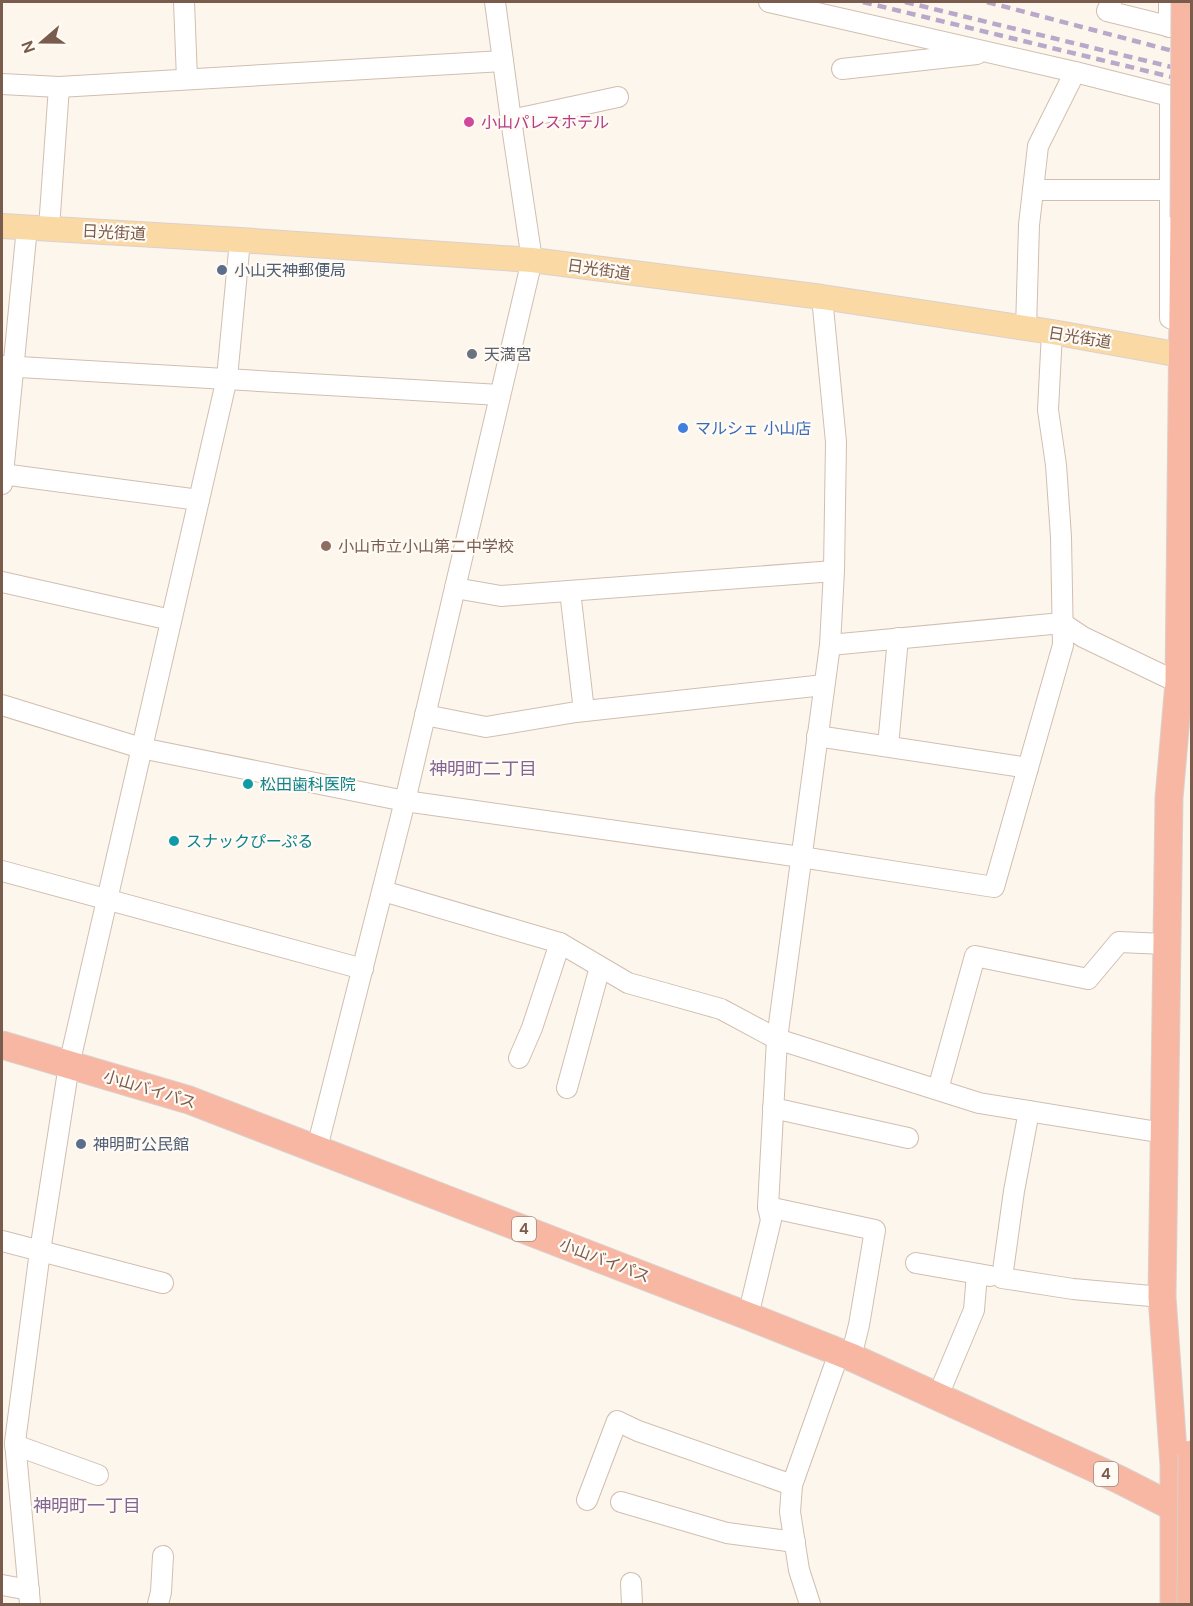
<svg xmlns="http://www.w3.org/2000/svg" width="1193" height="1606" viewBox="0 0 1193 1606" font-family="'DM Sans','Noto Sans JP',sans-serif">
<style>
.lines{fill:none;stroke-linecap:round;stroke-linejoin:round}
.minor-casing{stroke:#d1beb0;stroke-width:22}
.major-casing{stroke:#dad1cd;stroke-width:26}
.highway-casing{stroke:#dad1cd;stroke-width:29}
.minor{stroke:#fff;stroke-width:20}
.major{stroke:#fbd9a5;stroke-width:24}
.highway{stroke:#f7b7a3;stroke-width:27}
.rail{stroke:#b9a8c9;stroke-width:4.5;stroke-dasharray:9 6;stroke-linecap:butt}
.highway-bridge-casing{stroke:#dad1cd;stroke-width:29;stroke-linecap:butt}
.highway-bridge{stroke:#f7b7a3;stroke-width:27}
.hotel-dot{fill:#d1479c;stroke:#fffaf3;stroke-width:2}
.service-dot{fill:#5c6f8a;stroke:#fffaf3;stroke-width:2}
.worship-dot{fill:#6b7280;stroke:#fffaf3;stroke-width:2}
.shop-dot{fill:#3f7fe0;stroke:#fffaf3;stroke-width:2}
.education-dot{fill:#8d6e63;stroke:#fffaf3;stroke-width:2}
.culture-dot{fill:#0f9aa8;stroke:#fffaf3;stroke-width:2}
.labels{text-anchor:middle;stroke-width:4.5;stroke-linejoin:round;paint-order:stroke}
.shield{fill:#fffaf3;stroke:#a28b7f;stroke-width:1.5}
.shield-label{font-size:15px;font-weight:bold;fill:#7a5c4d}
.hotel-label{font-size:16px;fill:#b23c85;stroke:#fffaf3;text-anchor:start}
.street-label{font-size:16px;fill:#7a5c4d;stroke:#fffaf3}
.service-label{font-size:16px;fill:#4e5e75;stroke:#fffaf3;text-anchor:start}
.worship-label{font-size:16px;fill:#5b616d;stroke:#fffaf3;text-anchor:start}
.shop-label{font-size:16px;fill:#366cbe;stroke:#fffaf3;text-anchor:start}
.education-label{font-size:16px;fill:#785e54;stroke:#fffaf3;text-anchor:start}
.culture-label{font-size:16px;fill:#0d838f;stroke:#fffaf3;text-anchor:start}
.neighbourhood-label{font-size:18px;fill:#846695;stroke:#fffaf3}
</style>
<rect width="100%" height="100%" fill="#fdf6ec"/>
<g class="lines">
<g class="minor-casing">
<g id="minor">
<path d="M 184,2 L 187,79"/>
<path d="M 769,2 L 1075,72 L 1170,96 L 1170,318 L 1172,319"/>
<path d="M 1111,2 L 1107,11 L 1192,32"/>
<path d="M 1169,2 L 1169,27"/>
<path d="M 842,69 L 977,54"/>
<path d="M 2,84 L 59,87 L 503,61"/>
<path d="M 511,120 L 618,97"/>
<path d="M 1033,190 L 1169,190"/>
<path d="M 49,228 L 59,87"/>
<path d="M 1026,329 L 1029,225 L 1038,146 L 1075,72"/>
<path d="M 2,366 L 500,395"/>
<path d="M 2,474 L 199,500"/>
<path d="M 2,484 L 27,227"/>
<path d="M 2,582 L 171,620"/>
<path d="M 455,588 L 501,596 L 834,571"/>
<path d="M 570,591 L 584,711"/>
<path d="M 830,645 L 1062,623 L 1083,637 L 1179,683"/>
<path d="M 2,705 L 141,748 L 405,801 L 801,857 L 994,887 L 1063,645 L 1061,537 L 1056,465 L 1048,410 L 1052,332"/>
<path d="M 425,715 L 486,727 L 576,712 L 824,685"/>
<path d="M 817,736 L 1028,768"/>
<path d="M 888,746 L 898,638"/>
<path d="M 2,871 L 363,969"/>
<path d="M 383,891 L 560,943 L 628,983 L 721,1009 L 777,1039 L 979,1103 L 1164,1133"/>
<path d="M 519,1058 L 532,1028 L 560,943"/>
<path d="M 567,1088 L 600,967"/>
<path d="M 938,1089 L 975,956 L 1088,979 L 1119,942 L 1165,944"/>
<path d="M 773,1108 L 908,1138"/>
<path d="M 1029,1111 L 1014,1191 L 1002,1278 L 1073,1289 L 1162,1297"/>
<path d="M 317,1148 L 405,801 L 532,260 L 511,120 L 495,2"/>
<path d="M 768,1207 L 875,1230 L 859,1325 L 851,1357"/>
<path d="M 2,1241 L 163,1283"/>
<path d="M 916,1263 L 990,1276"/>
<path d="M 748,1316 L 771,1220 L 768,1207 L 777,1039 L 830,645 L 834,571 L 836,442 L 822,297"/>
<path d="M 937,1398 L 974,1310 L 977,1274"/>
<path d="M 15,1445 L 98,1475"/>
<path d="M 587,1500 L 617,1421 L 638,1431 L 792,1485"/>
<path d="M 621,1502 L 727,1533 L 795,1542"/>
<path d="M 631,1583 L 632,1604"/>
<path d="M 2,1585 L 29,1590"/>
<path d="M 30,1604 L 15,1442 L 40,1251 L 69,1065 L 227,378 L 240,240"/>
<path d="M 158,1604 L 161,1592 L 163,1556"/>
<path d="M 810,1604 L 799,1570 L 790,1512 L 792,1485 L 839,1353"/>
</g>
</g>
<g class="major-casing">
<path id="major" d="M 2,226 L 240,240 L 532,260 L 822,297 L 1052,332 L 1192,357"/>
</g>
<g class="highway-casing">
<g id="highway">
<path d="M 2,1045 L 189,1100 L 748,1316 L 851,1357 L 1118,1479 L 1187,1514"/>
<path d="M 1174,1604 L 1174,1465 L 1162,1297 L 1169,798 L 1179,683 L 1184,217"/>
</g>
</g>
<use href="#minor" class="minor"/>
<use href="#major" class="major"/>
<use href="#highway" class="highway"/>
<g class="rail">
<path d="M 863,2 L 1192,82"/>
<path d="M 905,2 L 1192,72"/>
<path d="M 987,2 L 1192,56"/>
</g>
<g class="highway-bridge-casing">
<g id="highway-bridge">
<path d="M 1184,217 L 1185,2"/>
<path d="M 1191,1604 L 1192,1454"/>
</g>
</g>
<use href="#highway-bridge" class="highway-bridge"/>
</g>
<circle class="hotel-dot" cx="469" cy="122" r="6"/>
<g class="service-dot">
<circle cx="222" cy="270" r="6"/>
<circle cx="81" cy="1144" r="6"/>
</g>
<circle class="worship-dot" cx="472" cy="354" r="6"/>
<circle class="shop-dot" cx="683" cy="428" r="6"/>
<circle class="education-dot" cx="326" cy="546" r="6"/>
<g class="culture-dot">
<circle cx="248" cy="784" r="6"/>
<circle cx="174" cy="841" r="6"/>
</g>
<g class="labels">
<g class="shield">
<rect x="512" y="1217" width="24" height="24" rx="4.5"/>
<rect x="1094" y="1462" width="24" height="24" rx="4.5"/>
</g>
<g class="shield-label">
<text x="524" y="1234">4</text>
<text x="1106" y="1479">4</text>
</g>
<g class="hotel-label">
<text x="481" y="128">小山パレスホテル</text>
</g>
<g class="street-label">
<text transform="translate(114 232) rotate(3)" y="6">日光街道</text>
<text transform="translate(599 269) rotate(8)" y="6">日光街道</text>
<text transform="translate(1080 337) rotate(9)" y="6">日光街道</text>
<text transform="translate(150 1089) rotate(17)" y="6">小山バイパス</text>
<text transform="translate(605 1260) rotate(21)" y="6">小山バイパス</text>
</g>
<g class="service-label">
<text x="234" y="276">小山天神郵便局</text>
<text x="93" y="1150">神明町公民館</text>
</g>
<g class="worship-label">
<text x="484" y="360">天満宮</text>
</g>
<g class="shop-label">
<text x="695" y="434">マルシェ 小山店</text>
</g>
<g class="education-label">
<text x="338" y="552">小山市立小山第二中学校</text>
</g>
<g class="culture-label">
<text x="260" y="790">松田歯科医院</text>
<text x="186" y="847">スナックぴーぷる</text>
</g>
<g class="neighbourhood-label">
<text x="483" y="775">神明町二丁目</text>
<text x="87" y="1512">神明町一丁目</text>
</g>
</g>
<rect width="1193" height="1606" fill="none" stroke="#7a5c4d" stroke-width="6"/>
<g transform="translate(42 42) rotate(250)" stroke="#fffaf3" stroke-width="4.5" paint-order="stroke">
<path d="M0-4.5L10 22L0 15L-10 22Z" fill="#7a5c4d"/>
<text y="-9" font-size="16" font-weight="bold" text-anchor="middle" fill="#7a5c4d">N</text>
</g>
</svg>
